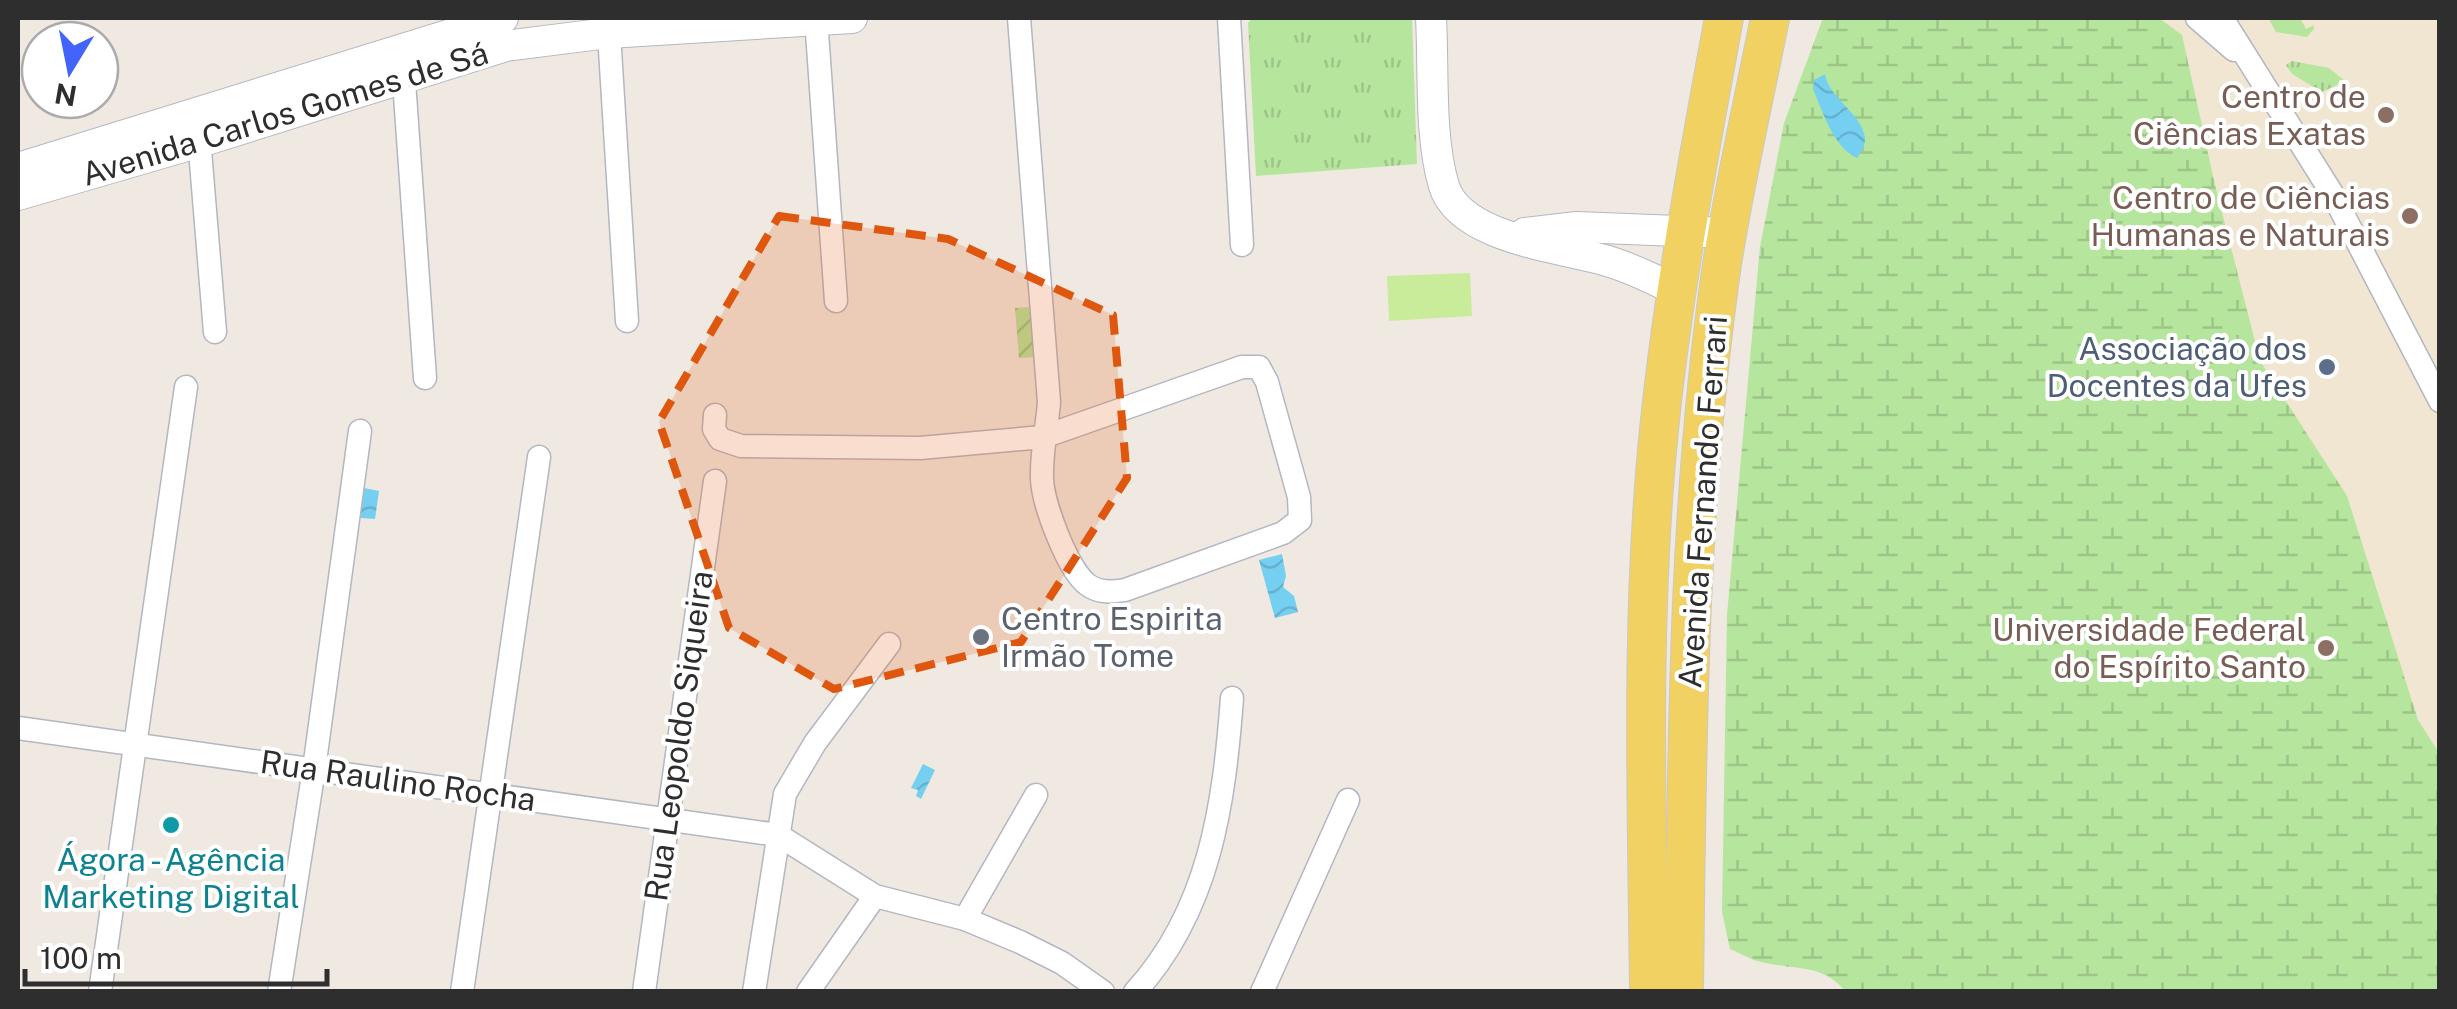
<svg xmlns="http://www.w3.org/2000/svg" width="2457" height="1009" viewBox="0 0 2457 1009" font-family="'Public Sans',sans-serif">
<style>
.education{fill:#f0e6d1}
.grass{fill:url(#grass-tufts)}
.wetland{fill:url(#wetland-marsh)}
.garden{fill:url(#garden-furrows)}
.pitch{fill:#c9ec9a}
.water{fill:url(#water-waves)}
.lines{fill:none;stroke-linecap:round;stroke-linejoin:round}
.minor-casing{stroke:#b4b7c1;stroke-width:25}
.tertiary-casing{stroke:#b4b7c1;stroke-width:32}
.primary-casing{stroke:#c9c9c9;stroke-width:40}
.minor{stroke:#fff;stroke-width:22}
.tertiary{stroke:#fff;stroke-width:30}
.primary{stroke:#f2d163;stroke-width:38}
.marked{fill:#df570e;fill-opacity:0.2;stroke:#df570e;stroke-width:8;stroke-dasharray:20 12;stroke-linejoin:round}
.education-dot{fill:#8d6e63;stroke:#fff;stroke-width:4}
.service-dot{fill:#5c6f8a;stroke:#fff;stroke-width:4}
.worship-dot{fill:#6b7280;stroke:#fff;stroke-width:4}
.culture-dot{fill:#0f9aa8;stroke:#fff;stroke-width:4}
.labels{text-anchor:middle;stroke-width:8;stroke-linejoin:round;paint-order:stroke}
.education-label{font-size:32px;fill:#785e54;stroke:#fff;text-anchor:end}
.street-label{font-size:32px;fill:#2e2e2e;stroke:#fff}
.service-label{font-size:32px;fill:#4e5e75;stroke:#fff;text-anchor:end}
.worship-label{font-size:32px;fill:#5b616d;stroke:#fff;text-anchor:start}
.culture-label{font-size:32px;fill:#0d838f;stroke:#fff}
</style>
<defs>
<pattern id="grass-tufts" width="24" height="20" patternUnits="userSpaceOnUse" patternTransform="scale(2.5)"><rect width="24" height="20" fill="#b6e59e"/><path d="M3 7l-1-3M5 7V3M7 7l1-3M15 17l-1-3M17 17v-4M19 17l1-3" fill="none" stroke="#9dc588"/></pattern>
<pattern id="wetland-marsh" width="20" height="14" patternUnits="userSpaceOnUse" patternTransform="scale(2.5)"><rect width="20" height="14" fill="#b6e59e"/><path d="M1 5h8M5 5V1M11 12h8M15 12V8" fill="none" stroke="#9dc588"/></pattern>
<pattern id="garden-furrows" width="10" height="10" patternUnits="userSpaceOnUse" patternTransform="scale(2.5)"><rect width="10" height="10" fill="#b6e59e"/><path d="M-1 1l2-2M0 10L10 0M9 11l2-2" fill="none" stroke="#9dc588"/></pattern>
<pattern id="water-waves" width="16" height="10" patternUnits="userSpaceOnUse" patternTransform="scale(2.5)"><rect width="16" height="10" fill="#75cff0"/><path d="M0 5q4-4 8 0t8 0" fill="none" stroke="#66b2ce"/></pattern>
</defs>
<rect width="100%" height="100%" fill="#efe9e1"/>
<path class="education" d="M 1958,18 L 2439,18 L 2439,991 Z"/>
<g class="grass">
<path d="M 1252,18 L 1412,18 L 1417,164 L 1256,176 L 1248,23 Z"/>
<path d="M 2268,18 L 2300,18 L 2306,29 L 2314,25 L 2314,29 L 2307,37 L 2276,32 Z"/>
<path d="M 2292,61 L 2329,68 L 2345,81 L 2322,92 L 2292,74 L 2286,65 Z"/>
</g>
<path class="wetland" d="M 1823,18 L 2159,18 L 2182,35 L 2215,185 L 2260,361 L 2347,496 L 2418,720 L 2439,753 L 2439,991 L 1845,991 C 1823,963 1793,970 1761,962 C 1751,960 1740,953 1730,949 L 1722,912 L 1727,615 L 1760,247 L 1784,123 Z"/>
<path class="garden" d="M 1032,307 L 1036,357 L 1019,358 L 1015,308 Z"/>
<path class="pitch" d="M 1470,273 L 1472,316 L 1389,321 L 1387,276 Z"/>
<g class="water">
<path d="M 1825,74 C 1828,102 1886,126 1857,158 C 1833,147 1823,112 1813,89 L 1814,80 Z"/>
<path d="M 364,488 L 379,491 L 375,519 L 360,518 Z"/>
<path d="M 1282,554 L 1286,576 L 1283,587 L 1294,596 L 1298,612 L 1275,618 L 1259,560 Z"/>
<path d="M 923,764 L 935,770 L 921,799 L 916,796 L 918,790 L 911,788 Z"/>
</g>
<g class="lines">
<g class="minor-casing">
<g id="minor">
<path d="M 608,18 L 627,321"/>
<path d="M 816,18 L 836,301"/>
<path d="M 1229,18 L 1242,245"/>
<path d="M 2197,18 L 2234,50"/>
<path d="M 2222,18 L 2333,195 L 2440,401"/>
<path d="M 403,67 L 425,378"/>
<path d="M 198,126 L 215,332"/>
<path d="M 715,415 L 714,429 L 720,439 L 741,446 L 920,448 L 1043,437 L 1242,367 L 1259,367 L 1267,382 L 1299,497 L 1300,520 L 1283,533 L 1125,590 C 1112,592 1099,593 1088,585 C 1068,571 1043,504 1042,479 C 1041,453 1047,428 1049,402 L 1019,18"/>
<path d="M 18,728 L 778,835 L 875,896 L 965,919 L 1020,942 L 1062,963 L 1103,992"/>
<path d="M 965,919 L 1036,795"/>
<path d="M 100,992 L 186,387"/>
<path d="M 279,992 L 314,769 L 360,431"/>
<path d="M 462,992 L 539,457"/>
<path d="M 644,992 L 715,481"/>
<path d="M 754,992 L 785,794 L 815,743 L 889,644"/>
<path d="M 808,992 L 875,896"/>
<path d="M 1135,992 C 1210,910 1224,804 1232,698"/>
<path d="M 1262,992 L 1348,800"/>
</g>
</g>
<g class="tertiary-casing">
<g id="tertiary">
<path d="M 1431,18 C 1434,70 1429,136 1444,186 C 1460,238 1558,247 1604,260 C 1629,267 1652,278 1675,290"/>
<path d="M 18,168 L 503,18"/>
<path d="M 18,195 L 200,142 L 506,46 L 608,33 L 852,18"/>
<path d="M 1525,233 L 1577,227 L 1728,233"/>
</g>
</g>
<g class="primary-casing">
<g id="primary">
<path d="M 1649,992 C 1647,804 1640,616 1659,430 C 1673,291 1699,155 1724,18"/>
<path d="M 1684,992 C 1687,749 1687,505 1722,264 C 1735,181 1754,99 1770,18"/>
</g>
</g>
<use href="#minor" class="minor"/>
<use href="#tertiary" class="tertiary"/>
<use href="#primary" class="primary"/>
</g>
<path class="marked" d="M 779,216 L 948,239 L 1113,315 L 1127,478 L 1021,642 L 834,689 L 729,628 L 659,422 Z"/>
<g class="education-dot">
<circle cx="2386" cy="115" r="10"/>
<circle cx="2410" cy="216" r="10"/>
<circle cx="2326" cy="648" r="10"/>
</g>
<circle class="service-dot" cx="2327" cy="367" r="10"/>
<circle class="worship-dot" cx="981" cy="637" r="10"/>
<circle class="culture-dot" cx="171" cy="825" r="10"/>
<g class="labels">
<g class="education-label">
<text x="2366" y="108">Centro de<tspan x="2366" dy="37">Ciências Exatas</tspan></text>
<text x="2390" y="209">Centro de Ciências<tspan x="2390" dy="37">Humanas e Naturais</tspan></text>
<text x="2306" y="641">Universidade Federal<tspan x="2306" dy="37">do Espírito Santo</tspan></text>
</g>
<g class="street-label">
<text transform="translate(285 114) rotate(-17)" y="11">Avenida Carlos Gomes de Sá</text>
<text transform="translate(1703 502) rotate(-86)" y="11">Avenida Fernando Ferrari</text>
<text transform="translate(679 736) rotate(-82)" y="11">Rua Leopoldo Siqueira</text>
<text transform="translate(398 781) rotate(8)" y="11">Rua Raulino Rocha</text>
</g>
<g class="service-label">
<text x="2307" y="360">Associação dos<tspan x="2307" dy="37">Docentes da Ufes</tspan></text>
</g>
<g class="worship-label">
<text x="1001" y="630">Centro Espirita<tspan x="1001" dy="37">Irmão Tome</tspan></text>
</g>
<g class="culture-label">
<text x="171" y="871">Ágora - Agência<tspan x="171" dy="37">Marketing Digital</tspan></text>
</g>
</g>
<rect width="2457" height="1009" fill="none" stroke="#2e2e2e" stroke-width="40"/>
<g transform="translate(70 70) rotate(190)"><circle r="48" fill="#ffffff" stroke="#ababab" stroke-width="2.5"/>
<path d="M0-8L18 38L0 25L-18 38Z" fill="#4264fb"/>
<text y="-15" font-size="28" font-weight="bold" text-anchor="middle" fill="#2e2e2e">N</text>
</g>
<path d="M25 969v15h302v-15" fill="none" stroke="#2e2e2e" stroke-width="5"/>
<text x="40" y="969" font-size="30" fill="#2e2e2e" stroke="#ffffff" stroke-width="8" paint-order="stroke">100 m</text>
</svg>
